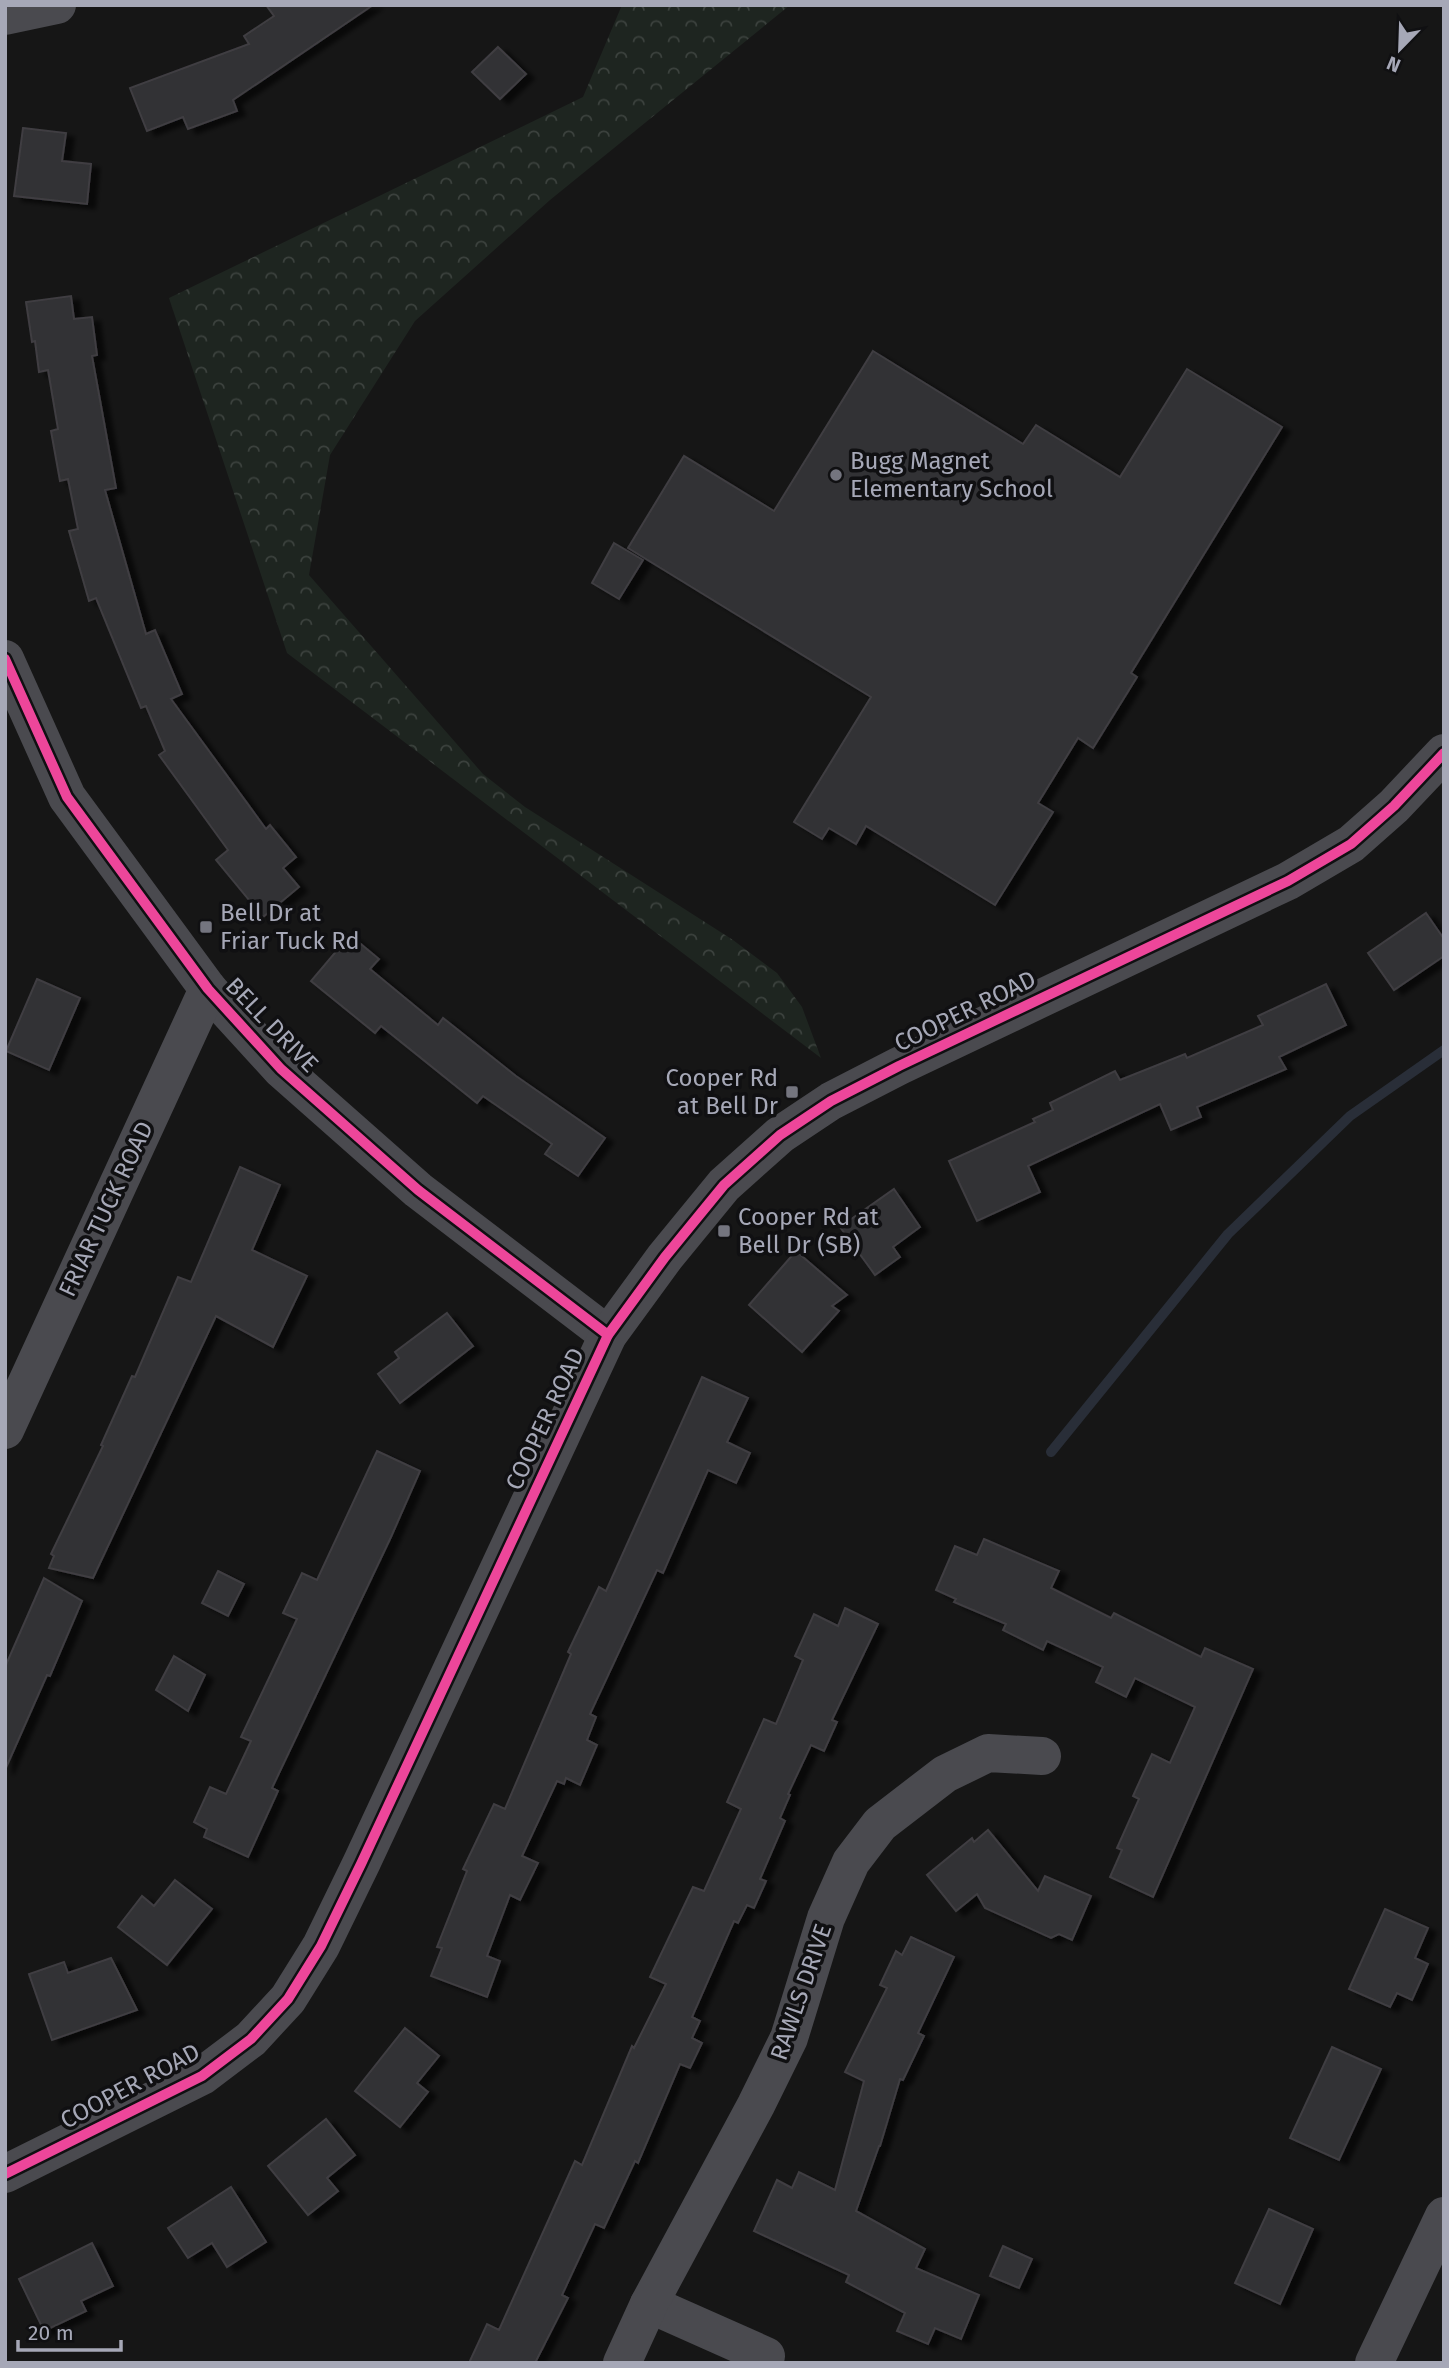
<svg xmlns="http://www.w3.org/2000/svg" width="1449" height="2368" viewBox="0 0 1449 2368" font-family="'Fira Sans',sans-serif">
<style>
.forest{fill:url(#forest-crowns)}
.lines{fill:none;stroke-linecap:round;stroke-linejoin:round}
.stream{stroke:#292e38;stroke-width:10}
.building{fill:#323234;stroke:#3f3e42;stroke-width:2;filter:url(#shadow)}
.minor{stroke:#4a4a4f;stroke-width:38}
.cycleway-casing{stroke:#101012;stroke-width:15}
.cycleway{stroke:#ed469a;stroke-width:10}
.poi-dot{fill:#74757f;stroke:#101012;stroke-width:2.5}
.labels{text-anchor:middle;stroke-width:7;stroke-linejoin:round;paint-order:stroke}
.poi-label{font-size:24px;fill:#a6a8b7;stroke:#101012;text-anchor:start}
.street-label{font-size:24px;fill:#a6a8b7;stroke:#101012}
</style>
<defs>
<pattern id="forest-crowns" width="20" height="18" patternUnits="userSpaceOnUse" patternTransform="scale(1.75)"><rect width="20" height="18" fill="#1e2520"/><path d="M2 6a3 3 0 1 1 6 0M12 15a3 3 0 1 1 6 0" fill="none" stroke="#3c423e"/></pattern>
<filter id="shadow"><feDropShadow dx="8" dy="4.5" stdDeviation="2" flood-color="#0009"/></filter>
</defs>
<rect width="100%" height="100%" fill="#161616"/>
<path class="forest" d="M 622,5 L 790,5 L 550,200 L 415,321 L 330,455 L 309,575 L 483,774 L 525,807 L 733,940 L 777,973 L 802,1007 L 821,1058 L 287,653 L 169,298 L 583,97 Z"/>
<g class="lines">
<path class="stream" d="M 1051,1452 L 1228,1234 L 1350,1116 L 1444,1050"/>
</g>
<g class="building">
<path d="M 266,5 L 373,5 L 233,100 L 237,111 L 188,129 L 183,117 L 147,131 L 130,88 L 249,44 L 244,36 L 274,16 Z"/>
<path d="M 498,47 L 526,74 L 500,99 L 472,72 Z"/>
<path d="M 23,128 L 66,133 L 62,161 L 91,164 L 87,204 L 14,196 Z"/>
<path d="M 71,296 L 74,319 L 92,317 L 97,355 L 92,356 L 116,488 L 105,490 L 146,634 L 155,630 L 182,694 L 171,699 L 266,829 L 270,825 L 296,857 L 283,868 L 299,887 L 263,917 L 216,860 L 228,850 L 159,755 L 165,751 L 146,706 L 141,708 L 96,598 L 89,601 L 69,531 L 78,529 L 68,479 L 60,481 L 51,431 L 58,429 L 48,370 L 39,372 L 35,341 L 32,342 L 26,302 Z"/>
<path d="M 873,351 L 1023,444 L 1036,425 L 1120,477 L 1187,369 L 1282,427 L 1131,673 L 1137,677 L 1093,748 L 1078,738 L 1038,803 L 1053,812 L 995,905 L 866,826 L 856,844 L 829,828 L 822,839 L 794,822 L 871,697 L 628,548 L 684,456 L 774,511 Z"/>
<path d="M 614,543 L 643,560 L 619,599 L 592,583 Z"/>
<path d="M 1426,913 L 1444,939 L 1444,956 L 1394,990 L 1368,953 Z"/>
<path d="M 350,935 L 379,959 L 370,969 L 438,1025 L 443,1018 L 516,1076 L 605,1138 L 578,1176 L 545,1154 L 552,1144 L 483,1096 L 477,1103 L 381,1026 L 375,1033 L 311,981 Z"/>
<path d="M 37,979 L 80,998 L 49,1070 L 6,1051 Z"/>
<path d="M 1326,984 L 1346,1025 L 1279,1057 L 1286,1069 L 1197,1107 L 1201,1117 L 1171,1130 L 1160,1104 L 1028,1166 L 1040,1192 L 977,1221 L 949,1161 L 1035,1122 L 1033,1119 L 1053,1110 L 1050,1103 L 1115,1071 L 1120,1080 L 1185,1054 L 1187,1058 L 1263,1025 L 1258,1016 Z"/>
<path d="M 240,1167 L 280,1185 L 252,1250 L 307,1276 L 273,1347 L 216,1316 L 93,1578 L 49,1568 L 54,1556 L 51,1554 L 103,1446 L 101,1445 L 132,1376 L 135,1377 L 178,1277 L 191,1282 Z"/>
<path d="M 894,1189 L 920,1227 L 893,1247 L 900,1257 L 875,1275 L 840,1227 Z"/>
<path d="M 796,1251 L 847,1295 L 832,1306 L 839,1311 L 802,1352 L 749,1305 Z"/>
<path d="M 447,1313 L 473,1346 L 400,1403 L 378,1374 L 399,1358 L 395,1352 Z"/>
<path d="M 702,1377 L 748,1398 L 727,1442 L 750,1453 L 736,1483 L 708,1470 L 663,1573 L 657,1570 L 590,1714 L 596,1717 L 587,1740 L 597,1745 L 580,1785 L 566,1778 L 564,1784 L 557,1781 L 522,1856 L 538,1863 L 520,1900 L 510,1895 L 487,1956 L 500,1961 L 487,1997 L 431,1976 L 442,1948 L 437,1947 L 467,1871 L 463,1869 L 494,1804 L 505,1809 L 571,1654 L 568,1652 L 599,1587 L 606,1591 Z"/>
<path d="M 377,1451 L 420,1471 L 391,1537 L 272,1788 L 278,1791 L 248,1857 L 204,1837 L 207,1829 L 194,1822 L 210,1787 L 226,1794 L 251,1741 L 241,1737 L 297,1619 L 283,1613 L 302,1573 L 317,1580 Z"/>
<path d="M 984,1539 L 1059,1571 L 1051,1588 L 1111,1618 L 1114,1613 L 1201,1657 L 1205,1648 L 1253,1669 L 1153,1897 L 1110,1877 L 1122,1850 L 1117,1848 L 1139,1799 L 1133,1796 L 1152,1754 L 1170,1763 L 1195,1707 L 1135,1678 L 1126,1697 L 1096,1682 L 1103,1667 L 1047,1641 L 1043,1650 L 1003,1630 L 1006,1624 L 954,1602 L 956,1599 L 936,1590 L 955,1546 L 977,1555 Z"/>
<path d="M 218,1571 L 244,1584 L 228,1616 L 202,1603 Z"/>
<path d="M 44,1578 L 82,1601 L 50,1676 L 47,1675 L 5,1770 L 5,1667 Z"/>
<path d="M 845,1608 L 878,1624 L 832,1720 L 837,1722 L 824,1751 L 811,1745 L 788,1794 L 790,1795 L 780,1818 L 785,1821 L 760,1879 L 766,1881 L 754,1908 L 747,1905 L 738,1923 L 734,1921 L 692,2017 L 700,2021 L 692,2038 L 702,2043 L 690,2068 L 680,2064 L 638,2163 L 635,2161 L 604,2228 L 595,2224 L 562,2295 L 568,2298 L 535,2363 L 469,2363 L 487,2324 L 499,2330 L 575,2161 L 582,2165 L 632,2046 L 634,2048 L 666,1984 L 650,1977 L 693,1887 L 704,1891 L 741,1809 L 727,1802 L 764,1719 L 776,1724 L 803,1660 L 795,1656 L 814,1614 L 838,1626 Z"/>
<path d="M 174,1656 L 205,1675 L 188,1711 L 156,1690 Z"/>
<path d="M 988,1830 L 1038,1891 L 1045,1876 L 1091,1896 L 1072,1940 L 1059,1934 L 1051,1938 L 985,1908 L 977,1894 L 956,1911 L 927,1875 L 972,1838 L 974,1842 Z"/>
<path d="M 175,1880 L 212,1909 L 167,1965 L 118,1927 L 142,1896 L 154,1906 Z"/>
<path d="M 1385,1909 L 1428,1928 L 1415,1958 L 1428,1964 L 1412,2000 L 1397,1993 L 1390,2007 L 1349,1989 Z"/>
<path d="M 911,1937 L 954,1957 L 918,2033 L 924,2036 L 903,2080 L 900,2079 L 880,2146 L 879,2146 L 856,2211 L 925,2249 L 916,2268 L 979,2295 L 961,2339 L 935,2328 L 928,2344 L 897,2331 L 905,2313 L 846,2282 L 849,2275 L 754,2231 L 777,2180 L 792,2188 L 799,2172 L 835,2190 L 864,2081 L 845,2072 L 887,1988 L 880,1985 L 896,1951 L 902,1955 Z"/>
<path d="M 111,1958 L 137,2010 L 52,2040 L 29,1974 L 64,1962 L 68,1973 Z"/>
<path d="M 405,2028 L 439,2056 L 417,2083 L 428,2092 L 400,2127 L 355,2091 Z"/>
<path d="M 1332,2047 L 1381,2069 L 1339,2160 L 1290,2138 Z"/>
<path d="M 326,2119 L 355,2155 L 327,2178 L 338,2191 L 308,2215 L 268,2166 Z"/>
<path d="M 231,2187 L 266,2242 L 227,2267 L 212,2243 L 188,2258 L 168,2228 Z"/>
<path d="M 1269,2209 L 1313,2229 L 1280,2304 L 1235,2283 Z"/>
<path d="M 92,2243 L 113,2286 L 81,2301 L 86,2311 L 44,2331 L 19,2279 Z"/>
<path d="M 1003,2246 L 1032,2259 L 1019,2288 L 990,2276 Z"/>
</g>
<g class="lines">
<g class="minor">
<path d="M 5,16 L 57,5"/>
<path d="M 5,659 L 67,797 L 208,989 L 281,1069 L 418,1190 L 608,1335"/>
<path d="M 5,1430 L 208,989"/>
<path d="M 5,2174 L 202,2076 L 251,2039 L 288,1999 L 321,1946 L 361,1864 L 608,1335 L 665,1257 L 724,1185 L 780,1135 L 831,1101 L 899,1066 L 1288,881 L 1351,844 L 1394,806 L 1444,753"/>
<path d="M 649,2304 L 766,2356"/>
<path d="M 622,2363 L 649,2304 L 756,2105 L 789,2038 L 826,1918 L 851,1862 L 880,1824 L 945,1774 L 988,1753 L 1042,1756"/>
<path d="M 1374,2363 L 1444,2216"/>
</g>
<g class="cycleway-casing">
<g id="cycleway">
<path d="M 5,659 L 67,797 L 208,989 L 281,1069 L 418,1190 L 608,1335"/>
<path d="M 5,2174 L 202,2076 L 251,2039 L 288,1999 L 321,1946 L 361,1864 L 608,1335 L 665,1257 L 724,1185 L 780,1135 L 831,1101 L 899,1066 L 1288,881 L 1351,844 L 1394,806 L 1444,753"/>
</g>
</g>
<use href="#cycleway" class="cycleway"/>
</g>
<g class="poi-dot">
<circle cx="836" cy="475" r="7"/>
<rect x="199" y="920" width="14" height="14" rx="3.5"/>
<rect x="785" y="1085" width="14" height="14" rx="3.5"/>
<rect x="717" y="1224" width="14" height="14" rx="3.5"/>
</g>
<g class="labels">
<g class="poi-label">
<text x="850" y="469">Bugg Magnet<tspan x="850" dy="28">Elementary School</tspan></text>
<text x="220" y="921">Bell Dr at<tspan x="220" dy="28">Friar Tuck Rd</tspan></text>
<text x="778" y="1086" text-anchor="end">Cooper Rd<tspan x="778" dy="28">at Bell Dr</tspan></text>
<text x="738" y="1225">Cooper Rd at<tspan x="738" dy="28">Bell Dr (SB)</tspan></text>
</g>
<g class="street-label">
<text transform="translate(965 1011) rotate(-26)" y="8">COOPER ROAD</text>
<text transform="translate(272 1025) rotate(46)" y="8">BELL DRIVE</text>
<text transform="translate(106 1209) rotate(-65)" y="8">FRIAR TUCK ROAD</text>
<text transform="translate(545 1419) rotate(-65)" y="8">COOPER ROAD</text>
<text transform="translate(801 1992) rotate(-71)" y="8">RAWLS DRIVE</text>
<text transform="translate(130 2086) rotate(-28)" y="8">COOPER ROAD</text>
</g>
</g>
<rect width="1449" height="2368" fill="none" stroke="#a6a8b7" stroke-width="14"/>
<g transform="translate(1400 49) rotate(203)" stroke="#101012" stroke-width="5" paint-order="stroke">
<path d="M0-5L12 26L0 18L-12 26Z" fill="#a6a8b7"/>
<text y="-10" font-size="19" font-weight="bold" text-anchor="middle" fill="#a6a8b7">N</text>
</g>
<path d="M18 2340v10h103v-10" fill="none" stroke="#a6a8b7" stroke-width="3.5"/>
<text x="28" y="2340" font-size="21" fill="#a6a8b7" stroke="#101012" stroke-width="5" paint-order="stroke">20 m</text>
</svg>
